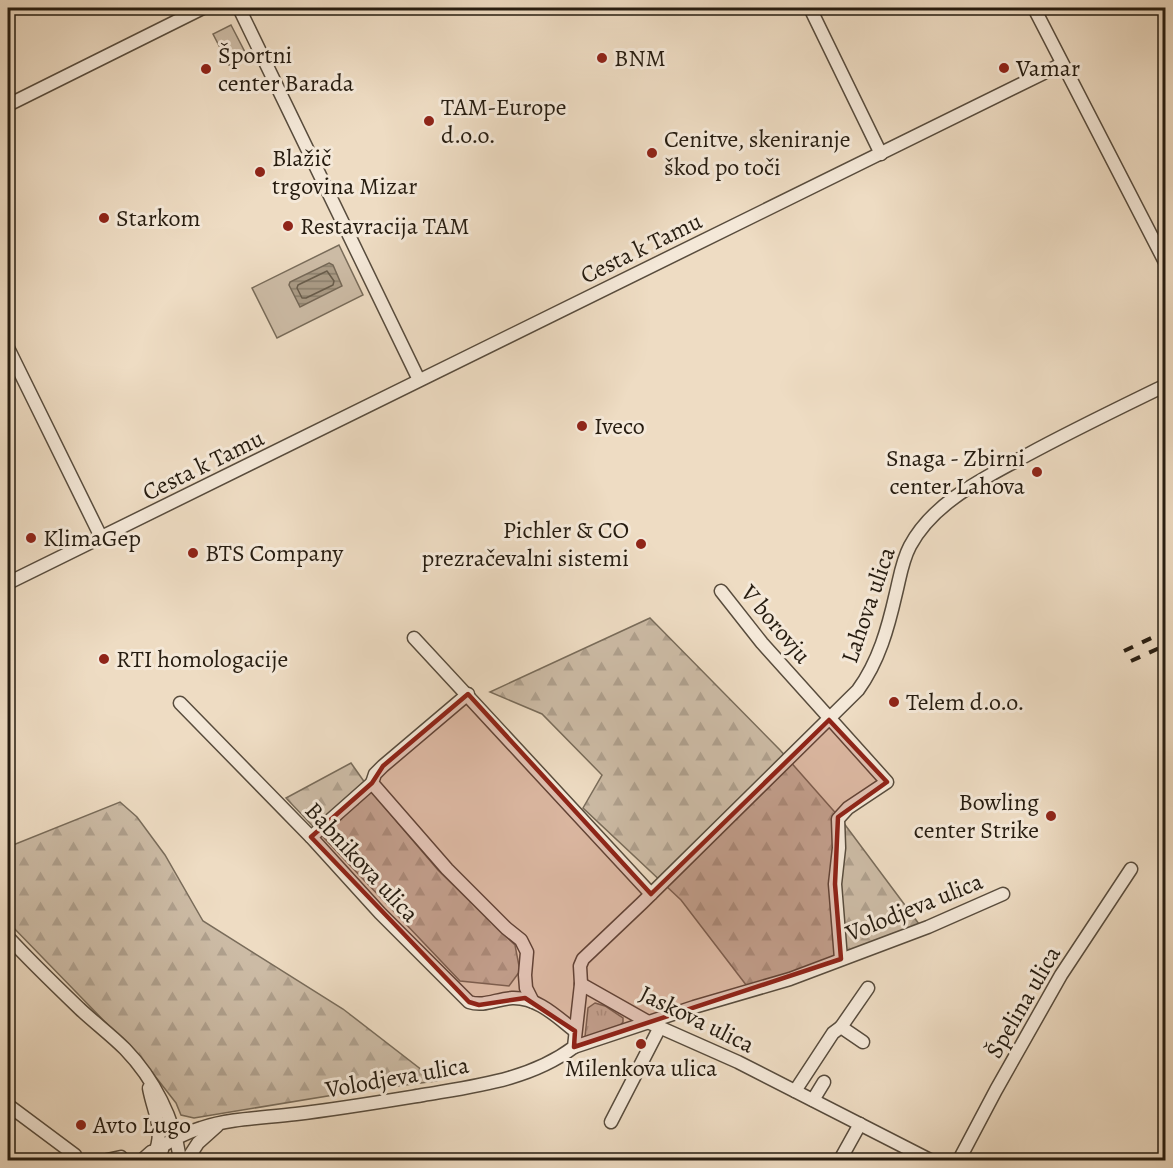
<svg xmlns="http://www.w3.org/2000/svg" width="1173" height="1168" viewBox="0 0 1173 1168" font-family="Alegreya,serif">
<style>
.grass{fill:url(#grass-tufts);stroke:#796c5a;stroke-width:1.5}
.forest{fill:url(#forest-firs);stroke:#796c5a;stroke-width:1.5}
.green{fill:#ccbba5;stroke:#796c5a;stroke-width:1.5}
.water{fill:url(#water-rules);stroke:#756857;stroke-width:1.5}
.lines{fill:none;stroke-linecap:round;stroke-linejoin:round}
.shore{stroke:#685c4b;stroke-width:1.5}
.minor-casing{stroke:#584c3d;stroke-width:15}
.minor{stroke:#f4e8d8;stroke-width:12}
.rail{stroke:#261c10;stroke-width:4;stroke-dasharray:10 10;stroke-linecap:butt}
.marked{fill:#8f2418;fill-opacity:0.2;stroke:#8f2418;stroke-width:4.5;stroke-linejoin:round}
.poi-dot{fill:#8f2418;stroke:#f4e8d8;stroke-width:2}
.labels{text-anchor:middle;stroke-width:6;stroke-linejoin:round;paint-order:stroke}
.poi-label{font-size:24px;fill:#261c10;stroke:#f4e8d8;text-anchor:start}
.street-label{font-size:24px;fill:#261c10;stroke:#f4e8d8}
</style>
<defs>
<pattern id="grass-tufts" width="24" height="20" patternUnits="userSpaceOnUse" patternTransform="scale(1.5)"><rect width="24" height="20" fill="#ccbba5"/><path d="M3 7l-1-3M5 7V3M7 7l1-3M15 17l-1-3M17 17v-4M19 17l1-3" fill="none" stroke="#afa08d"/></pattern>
<pattern id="forest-firs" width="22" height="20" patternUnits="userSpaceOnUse" patternTransform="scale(1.5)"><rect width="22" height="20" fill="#ccbba5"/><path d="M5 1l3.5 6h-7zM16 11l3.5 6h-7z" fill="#afa08d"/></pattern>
<pattern id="water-rules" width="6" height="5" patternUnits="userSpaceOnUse" patternTransform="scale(1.5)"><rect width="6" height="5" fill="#aa9b86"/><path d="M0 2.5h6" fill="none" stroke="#8a7e6c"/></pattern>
</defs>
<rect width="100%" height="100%" fill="#eedcc3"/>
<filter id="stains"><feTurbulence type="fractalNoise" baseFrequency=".00333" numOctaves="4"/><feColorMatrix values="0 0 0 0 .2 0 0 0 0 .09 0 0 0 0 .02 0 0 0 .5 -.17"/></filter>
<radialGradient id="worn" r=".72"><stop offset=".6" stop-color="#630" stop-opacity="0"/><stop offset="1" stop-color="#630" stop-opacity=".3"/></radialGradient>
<path class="grass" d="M 595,1003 L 605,1006 L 623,1018 L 623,1022 L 620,1026 L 588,1039 L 585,1037 L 588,1008 Z"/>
<g class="forest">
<path d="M 650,618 L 780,750 L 840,818 L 919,924 L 750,990 L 681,900 L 583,808 L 602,775 L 542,714 L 490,692 Z"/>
<path d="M 351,763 L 370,790 L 438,870 L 515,945 L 520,971 L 509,986 L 460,981 L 286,798 Z"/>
<path d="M 120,802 L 137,817 L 165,855 L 203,921 L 343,1009 L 436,1081 L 352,1092 L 194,1118 L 181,1115 L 176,1103 L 144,1062 L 8,922 L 8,847 Z"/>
</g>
<g class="green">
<path d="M 231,25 L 247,56 L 229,65 L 213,34 Z"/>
<path d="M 339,245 L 363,295 L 277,338 L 252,288 Z"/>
</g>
<path class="water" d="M 329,263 L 333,265 L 342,286 L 300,307 L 289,285 L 290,282 Z"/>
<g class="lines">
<path class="shore" d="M 327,271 L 334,281 L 333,285 L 306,298 L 302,298 L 297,288 L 298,285 Z"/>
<g class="minor-casing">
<g id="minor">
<path d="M 239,8 L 419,380"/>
<path d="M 810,8 L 881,154"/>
<path d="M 1034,8 L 1166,264"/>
<path d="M 8,105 L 203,8"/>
<path d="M 8,348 L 101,537"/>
<path d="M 8,583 L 1062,64"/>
<path d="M 721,591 L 762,643 L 887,782 L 848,808 L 838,819 L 839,848 L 835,884 L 841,959"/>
<path d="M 414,638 L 651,894"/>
<path d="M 468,694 L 383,766 L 375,774 L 372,783 L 447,869 L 506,928 L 521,940 L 527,952 L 525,975 L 526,988 L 533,1002"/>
<path d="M 180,703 L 311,837 L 380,913 L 469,1002 C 484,1007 496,999 512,998 C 537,997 556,1016 575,1031"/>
<path d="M 311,837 L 372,783"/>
<path d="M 8,937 C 31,962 55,985 80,1009 C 95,1023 111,1035 125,1049 C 154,1079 174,1119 180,1159"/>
<path d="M 581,984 L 650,1023 L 738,1062 L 930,1160"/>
<path d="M 841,1027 L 868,988"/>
<path d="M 574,1047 L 694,1007 L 790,979 L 928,927 L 1003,894"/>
<path d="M 149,1088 C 153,1111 164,1127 156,1150"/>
<path d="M 795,1091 L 833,1033 L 841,1027 L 863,1042"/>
<path d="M 813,1100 L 824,1082"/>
<path d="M 8,1105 L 75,1155 L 76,1160"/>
<path d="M 611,1122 L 660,1027"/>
<path d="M 156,1150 C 170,1141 184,1133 201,1128 C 231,1118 265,1118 296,1114 C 338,1109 380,1102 423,1095 C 475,1086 530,1080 574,1047 L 581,984 L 580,966 L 583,959 L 642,903 L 858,690 C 879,661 888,628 896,593 C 900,577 902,561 910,546 C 934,501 985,478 1027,455 C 1073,430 1119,408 1166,385"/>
<path d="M 107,1160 L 121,1157"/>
<path d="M 142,1160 L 151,1152 L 162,1150"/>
<path d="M 187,1160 L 198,1143 L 217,1126"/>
<path d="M 840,1160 L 860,1124"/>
<path d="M 959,1160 L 996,1090 L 1061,975 L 1131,869"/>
</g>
</g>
<use href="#minor" class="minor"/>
<g class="rail">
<path d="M 1124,651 L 1166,631"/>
<path d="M 1131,661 L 1166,645"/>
</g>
</g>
<path class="marked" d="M 468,694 L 651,894 L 829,720 L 887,782 L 838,817 L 835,884 L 841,959 L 574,1047 L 575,1031 L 525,998 L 479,1005 L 469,1002 L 311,837 L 372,783 L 383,766 Z"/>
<g class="poi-dot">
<circle cx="602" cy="58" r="6"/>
<circle cx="1004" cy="68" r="6"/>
<circle cx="206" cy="69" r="6"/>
<circle cx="429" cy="121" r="6"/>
<circle cx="652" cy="153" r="6"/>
<circle cx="260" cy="172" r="6"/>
<circle cx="104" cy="218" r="6"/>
<circle cx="288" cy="226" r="6"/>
<circle cx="582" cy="426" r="6"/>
<circle cx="1037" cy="472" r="6"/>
<circle cx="31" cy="538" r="6"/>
<circle cx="641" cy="544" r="6"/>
<circle cx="193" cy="553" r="6"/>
<circle cx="104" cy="659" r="6"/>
<circle cx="894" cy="702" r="6"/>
<circle cx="1051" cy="816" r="6"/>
<circle cx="641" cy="1044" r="6"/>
<circle cx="81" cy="1125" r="6"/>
</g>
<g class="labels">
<g class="poi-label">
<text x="218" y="63">Športni<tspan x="218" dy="28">center Barada</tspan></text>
<text x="614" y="66">BNM</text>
<text x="1016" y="76">Vamar</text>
<text x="441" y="115">TAM-Europe<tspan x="441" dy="28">d.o.o.</tspan></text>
<text x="664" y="147">Cenitve, skeniranje<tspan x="664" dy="28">škod po toči</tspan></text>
<text x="272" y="166">Blažič<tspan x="272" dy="28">trgovina Mizar</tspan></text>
<text x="116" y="226">Starkom</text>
<text x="300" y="234">Restavracija TAM</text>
<text x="594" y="434">Iveco</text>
<text x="1025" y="466" text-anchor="end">Snaga - Zbirni<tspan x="1025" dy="28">center Lahova</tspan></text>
<text x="629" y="538" text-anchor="end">Pichler &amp; CO<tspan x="629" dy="28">prezračevalni sistemi</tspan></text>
<text x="43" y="546">KlimaGep</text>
<text x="205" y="561">BTS Company</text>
<text x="116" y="667">RTI homologacije</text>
<text x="906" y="710">Telem d.o.o.</text>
<text x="1039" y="810" text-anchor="end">Bowling<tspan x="1039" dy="28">center Strike</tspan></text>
<text x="641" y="1076" text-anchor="middle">Milenkova ulica</text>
<text x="93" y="1133">Avto Lugo</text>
</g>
<g class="street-label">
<text transform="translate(641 248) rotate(-26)" y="8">Cesta k Tamu</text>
<text transform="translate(203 465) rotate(-26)" y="8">Cesta k Tamu</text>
<text transform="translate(868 605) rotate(-71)" y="8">Lahova ulica</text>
<text transform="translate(776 624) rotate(50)" y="8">V borovju</text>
<text transform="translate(362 862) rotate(47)" y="8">Babnikova ulica</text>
<text transform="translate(914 907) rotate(-22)" y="8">Volodjeva ulica</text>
<text transform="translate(1023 1002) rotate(-60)" y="8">Špelina ulica</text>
<text transform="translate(697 1019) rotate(26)" y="8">Jaskova ulica</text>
<text transform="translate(397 1077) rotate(-10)" y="8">Volodjeva ulica</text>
</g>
</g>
<rect width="1173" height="1168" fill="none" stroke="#eedcc3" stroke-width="30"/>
<rect x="9" y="9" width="1155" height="1150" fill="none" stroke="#261c10" stroke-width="3"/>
<rect x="15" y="15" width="1143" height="1138" fill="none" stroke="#261c10" stroke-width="1.5"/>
<rect width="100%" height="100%" filter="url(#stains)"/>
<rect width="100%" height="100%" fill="url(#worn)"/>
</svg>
